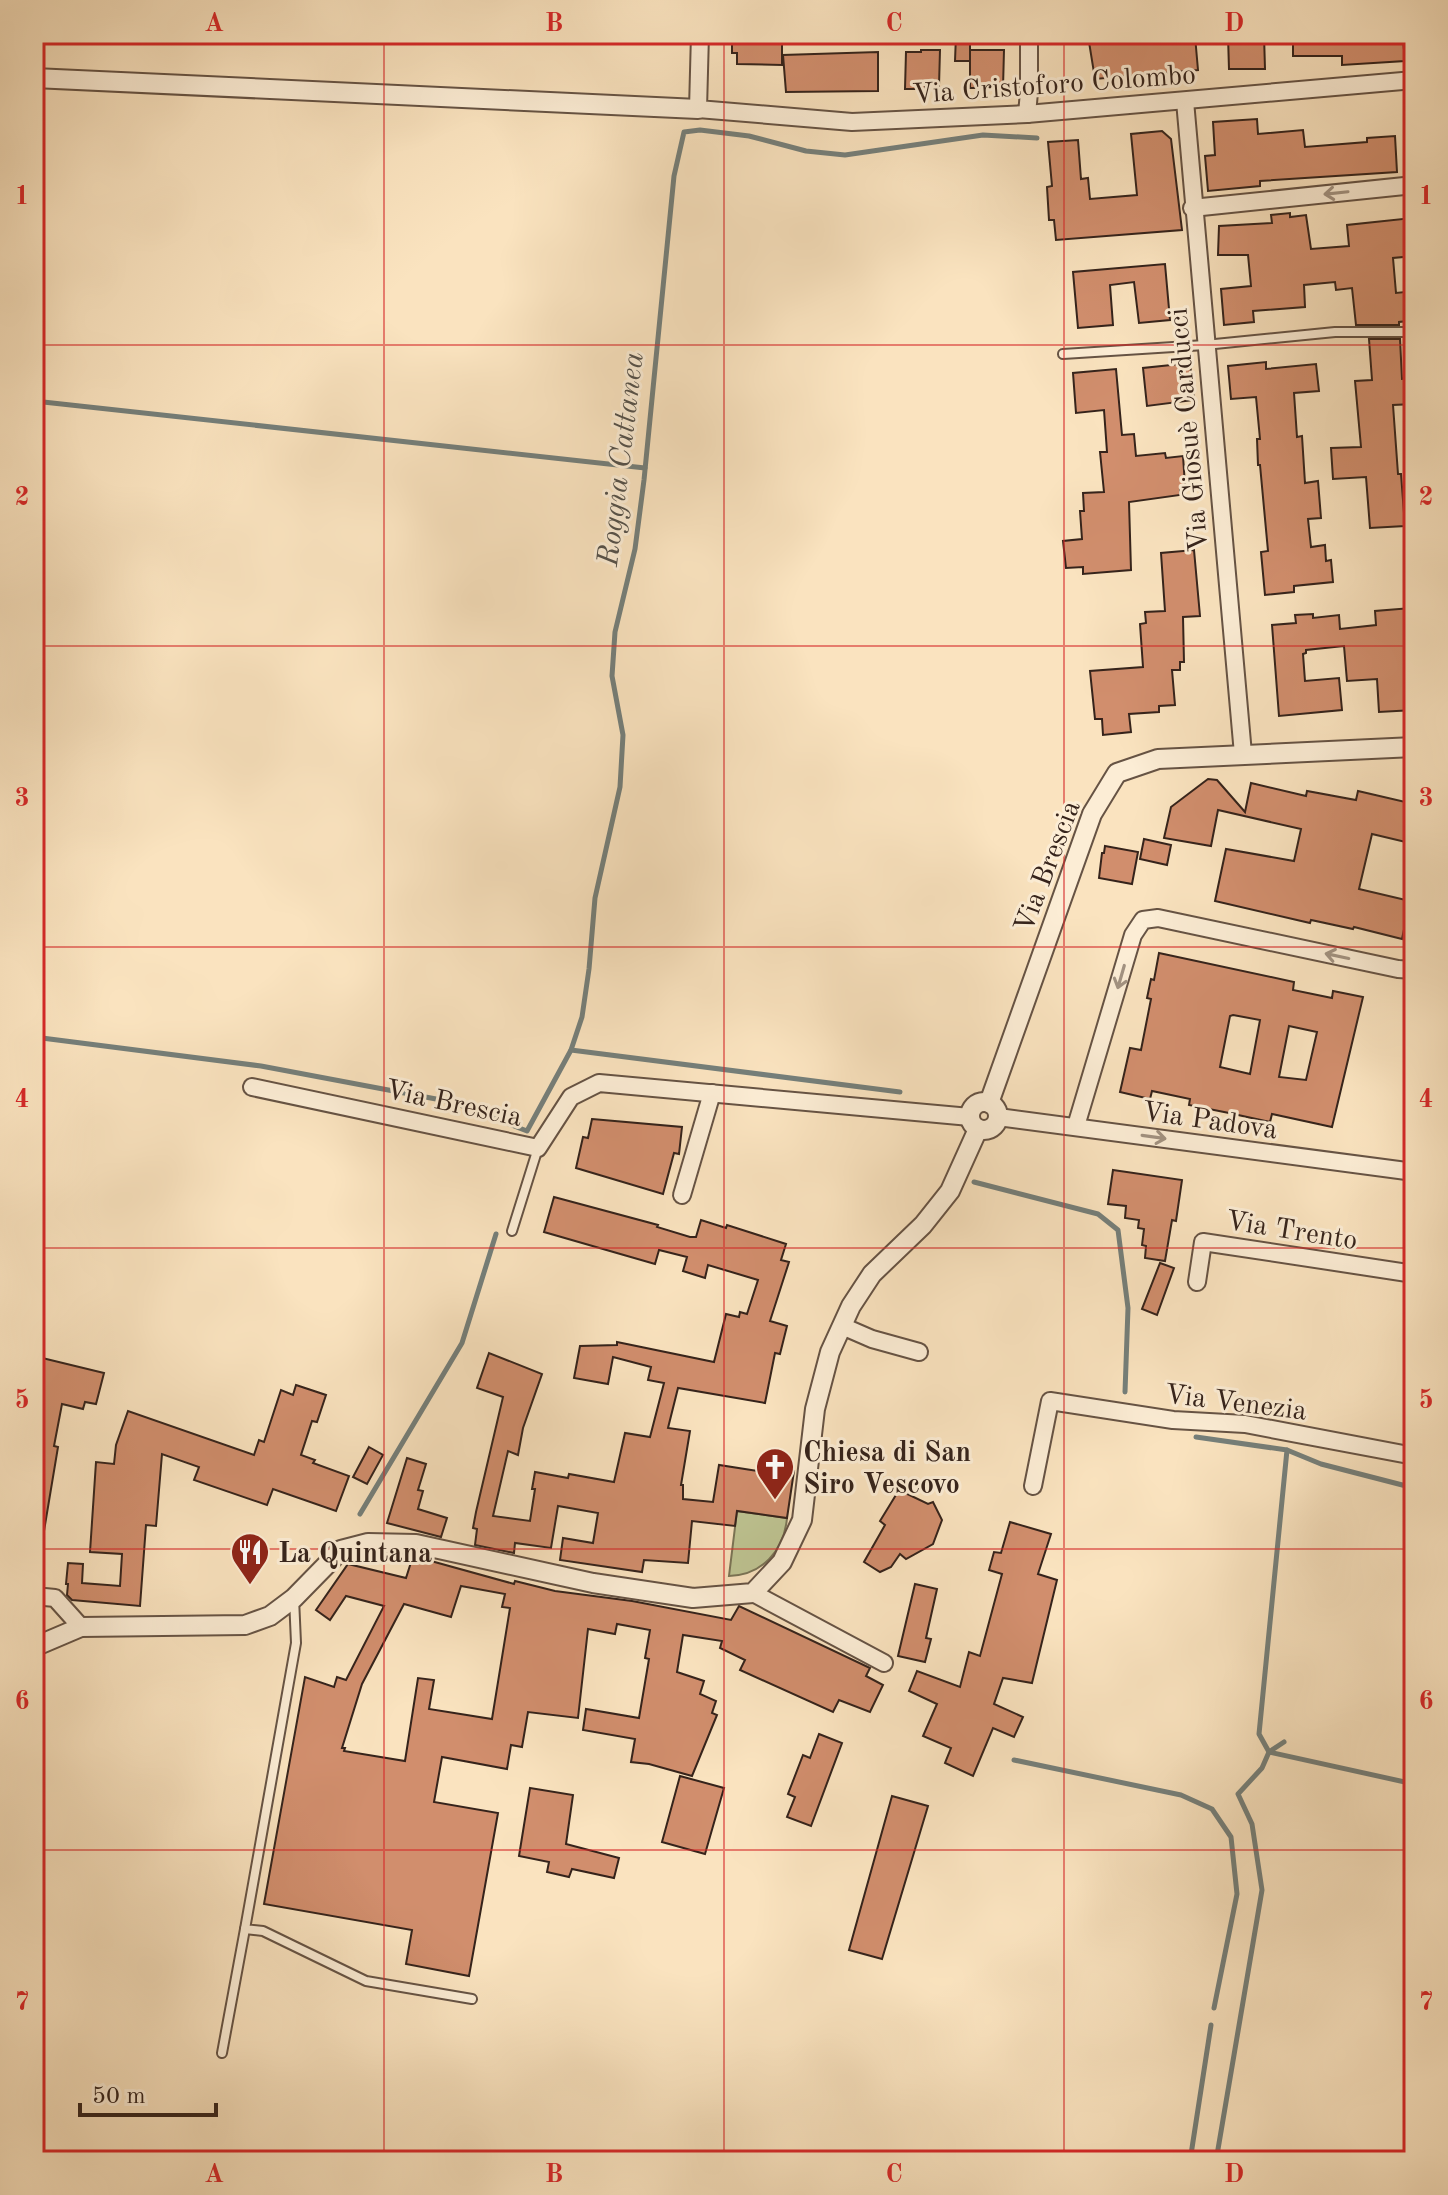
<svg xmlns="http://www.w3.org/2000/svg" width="1448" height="2195" viewBox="0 0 1448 2195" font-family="'Old Standard TT',serif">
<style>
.green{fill:#bec492;stroke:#7a7456;stroke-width:2}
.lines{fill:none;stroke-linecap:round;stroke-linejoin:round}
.stream{stroke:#757f7a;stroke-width:5}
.building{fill:#d18e6d;stroke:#35231b;stroke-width:2;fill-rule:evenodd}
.service-casing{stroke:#665344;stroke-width:12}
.minor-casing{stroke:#665344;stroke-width:20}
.tertiary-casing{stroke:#665344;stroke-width:22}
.service{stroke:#fcedd5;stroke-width:8}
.minor{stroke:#fcedd5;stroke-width:16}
.tertiary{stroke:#fcedd5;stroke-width:18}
.oneway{stroke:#a29281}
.grid{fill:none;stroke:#d62828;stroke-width:2;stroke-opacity:0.55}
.labels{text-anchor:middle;stroke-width:6;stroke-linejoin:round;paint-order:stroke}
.street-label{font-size:28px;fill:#35231b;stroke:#fcedd5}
.poi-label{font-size:28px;font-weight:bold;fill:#35231b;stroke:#fcedd5;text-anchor:start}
.water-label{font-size:30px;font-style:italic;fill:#55514a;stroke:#fcedd5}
.neatline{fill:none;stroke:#d62828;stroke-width:3}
.grid-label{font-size:26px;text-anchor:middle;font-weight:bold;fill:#d62828}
</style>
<rect width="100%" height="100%" fill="#fae3bf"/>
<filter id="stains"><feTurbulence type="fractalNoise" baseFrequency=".0025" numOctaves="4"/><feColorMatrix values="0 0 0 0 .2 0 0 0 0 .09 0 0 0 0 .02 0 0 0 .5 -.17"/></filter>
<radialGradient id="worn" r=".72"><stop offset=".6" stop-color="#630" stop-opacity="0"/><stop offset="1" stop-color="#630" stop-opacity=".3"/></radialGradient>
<path class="green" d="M 737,1511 L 787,1518 C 784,1551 762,1575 729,1576 Z"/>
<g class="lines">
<g class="stream">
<path d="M 34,401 L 645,468"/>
<path d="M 34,1037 L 261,1066 L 452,1102 L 527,1131 L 571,1050 L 582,1017 L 589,969 L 595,898 L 620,787 L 623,735 L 612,676 L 615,632 L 635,549 L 644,480 L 674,176 L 684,132 L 700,130 L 749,136 L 806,151 L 845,155 L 983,135 L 1037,138"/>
<path d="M 571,1050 L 900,1092"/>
<path d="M 974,1182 L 1098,1214 L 1118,1230 L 1128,1308 L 1125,1392"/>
<path d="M 1196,1437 L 1287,1450 L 1259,1734 L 1269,1752 L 1414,1784"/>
<path d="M 1287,1450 L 1321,1464 L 1414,1488"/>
<path d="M 360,1514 L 462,1343 L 496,1234"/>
<path d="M 1014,1760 L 1181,1795 L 1212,1809 L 1231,1837 L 1237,1894 L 1214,2008"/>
<path d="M 1190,2161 L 1211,2025"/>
<path d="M 1216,2161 L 1262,1890 L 1252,1824 L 1238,1794 L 1262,1768 L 1269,1752 L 1284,1742"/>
</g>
</g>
<g class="building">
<path d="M 732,34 L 760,34 L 760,40 L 782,40 L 782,65 L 737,64 L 737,53 L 732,53 Z"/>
<path d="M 1293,34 L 1356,34 L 1356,42 L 1403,39 L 1405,61 L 1342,65 L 1342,56 L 1293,56 Z"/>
<path d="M 956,35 L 970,35 L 970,61 L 955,61 Z"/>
<path d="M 1264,35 L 1265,69 L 1229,69 L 1228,36 Z"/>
<path d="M 1195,36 L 1198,70 L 1095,79 L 1089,42 Z"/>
<path d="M 921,50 L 940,50 L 939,86 L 925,85 L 925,89 L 905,89 L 906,52 L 921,52 Z"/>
<path d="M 970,50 L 1004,50 L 1003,88 L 970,88 Z"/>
<path d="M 878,52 L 878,91 L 786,92 L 783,55 Z"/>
<path d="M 1257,119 L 1258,134 L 1303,130 L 1305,147 L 1367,142 L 1367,138 L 1395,136 L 1397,172 L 1260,181 L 1260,186 L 1208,191 L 1205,156 L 1215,155 L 1213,122 Z"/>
<path d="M 1162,131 L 1171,139 L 1182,230 L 1056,240 L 1054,220 L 1049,220 L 1047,187 L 1052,186 L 1048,142 L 1078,140 L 1081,179 L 1088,178 L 1090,199 L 1137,195 L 1131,134 Z"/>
<path d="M 1290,213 L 1290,217 L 1306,215 L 1311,249 L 1349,246 L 1347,225 L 1412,218 L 1414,256 L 1393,258 L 1396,293 L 1405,292 L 1408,321 L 1399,322 L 1399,325 L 1356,325 L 1352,288 L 1336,290 L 1335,282 L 1304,285 L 1305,307 L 1253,311 L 1254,322 L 1224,325 L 1221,289 L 1251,286 L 1248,255 L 1218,255 L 1219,226 L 1272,223 L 1271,215 Z"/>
<path d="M 1165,264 L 1170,320 L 1139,323 L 1134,282 L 1110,285 L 1113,325 L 1078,328 L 1073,272 Z"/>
<path d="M 1369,339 L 1400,339 L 1402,379 L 1413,378 L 1414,404 L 1393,405 L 1398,474 L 1401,474 L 1405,526 L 1370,528 L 1366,477 L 1333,479 L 1331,448 L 1361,447 L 1355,381 L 1372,380 Z"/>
<path d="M 1266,362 L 1266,369 L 1316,364 L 1319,391 L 1294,393 L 1297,437 L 1302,436 L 1305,483 L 1318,481 L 1321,518 L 1308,519 L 1311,547 L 1325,545 L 1326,561 L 1331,560 L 1333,582 L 1294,586 L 1294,592 L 1265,595 L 1261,552 L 1268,551 L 1260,465 L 1258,465 L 1257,439 L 1260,439 L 1256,397 L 1231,399 L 1228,366 Z"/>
<path d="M 1190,363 L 1194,400 L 1147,406 L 1143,368 Z"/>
<path d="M 1116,369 L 1122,435 L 1134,434 L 1136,456 L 1165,453 L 1166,458 L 1183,456 L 1185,485 L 1180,486 L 1180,495 L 1129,502 L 1131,570 L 1083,574 L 1083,567 L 1066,568 L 1063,541 L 1082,539 L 1080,511 L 1084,511 L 1083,493 L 1104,492 L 1100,452 L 1107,452 L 1104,410 L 1076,413 L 1073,373 Z"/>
<path d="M 1194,550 L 1200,616 L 1183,617 L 1184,662 L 1180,662 L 1180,670 L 1172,670 L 1175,705 L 1159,706 L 1159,712 L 1129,714 L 1131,732 L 1103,735 L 1102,719 L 1095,719 L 1090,671 L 1143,667 L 1140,624 L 1146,623 L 1145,612 L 1165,611 L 1161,553 Z"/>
<path d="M 1411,608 L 1414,710 L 1379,712 L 1377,679 L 1347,681 L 1344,646 L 1306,650 L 1306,653 L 1303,654 L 1305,681 L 1339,678 L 1342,710 L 1279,716 L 1272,625 L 1296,623 L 1295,615 L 1313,614 L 1313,618 L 1339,615 L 1340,629 L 1376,625 L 1375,611 Z"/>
<path d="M 1208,779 L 1217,780 L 1245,812 L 1251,783 L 1306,796 L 1307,791 L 1356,800 L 1358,791 L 1414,804 L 1414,844 L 1372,834 L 1359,889 L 1410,901 L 1402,939 L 1354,927 L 1353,929 L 1311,920 L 1310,923 L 1215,901 L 1226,849 L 1294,861 L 1301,829 L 1218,810 L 1211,846 L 1164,838 L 1171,807 Z"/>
<path d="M 1144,839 L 1171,845 L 1167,865 L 1140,859 Z"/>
<path d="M 1105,846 L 1138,852 L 1132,884 L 1099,878 L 1102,853 L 1104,853 Z"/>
<path d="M 1159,953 L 1294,982 L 1293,990 L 1332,998 L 1333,991 L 1363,997 L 1332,1127 L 1272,1114 L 1270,1122 L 1229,1113 L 1189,1105 L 1190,1099 L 1152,1091 L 1150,1099 L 1120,1092 L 1130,1048 L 1141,1050 L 1151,999 L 1147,998 L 1151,979 L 1154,980 ZM 1233,1015 L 1260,1020 L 1250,1074 L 1220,1067 L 1230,1016 ZM 1289,1026 L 1317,1032 L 1306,1080 L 1279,1077 Z"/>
<path d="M 592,1119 L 682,1127 L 679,1154 L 674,1153 L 663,1194 L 576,1168 L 583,1137 L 588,1138 Z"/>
<path d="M 1113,1170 L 1182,1180 L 1176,1221 L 1172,1220 L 1165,1261 L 1145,1258 L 1146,1246 L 1142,1245 L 1144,1229 L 1138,1228 L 1139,1220 L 1125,1218 L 1126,1206 L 1108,1204 Z"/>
<path d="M 554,1197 L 658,1225 L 657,1227 L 690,1237 L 696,1237 L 701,1220 L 726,1228 L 727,1225 L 786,1244 L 781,1260 L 789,1262 L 770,1321 L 787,1326 L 780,1354 L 775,1353 L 765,1403 L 678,1388 L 668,1428 L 690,1431 L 681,1485 L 683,1485 L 683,1499 L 713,1502 L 719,1465 L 764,1472 L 764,1467 L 794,1471 L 787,1518 L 737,1511 L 735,1526 L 692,1521 L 688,1563 L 644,1560 L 642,1572 L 560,1560 L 563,1538 L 593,1543 L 598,1513 L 558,1506 L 551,1548 L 515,1543 L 514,1553 L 475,1545 L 477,1529 L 473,1528 L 476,1512 L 503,1397 L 477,1388 L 489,1353 L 542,1374 L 523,1428 L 518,1455 L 508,1451 L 493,1516 L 530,1521 L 535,1489 L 532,1489 L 535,1472 L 568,1478 L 569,1474 L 614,1482 L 625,1433 L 650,1437 L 664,1383 L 648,1380 L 651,1367 L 613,1357 L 608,1384 L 574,1378 L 580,1346 L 617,1345 L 617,1342 L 714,1362 L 726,1314 L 739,1317 L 740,1312 L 747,1314 L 758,1280 L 708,1265 L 705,1278 L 683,1271 L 687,1257 L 659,1250 L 655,1264 L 544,1232 Z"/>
<path d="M 1160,1263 L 1174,1268 L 1157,1315 L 1142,1309 Z"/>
<path d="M 34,1356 L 104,1373 L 96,1404 L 85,1402 L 83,1409 L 62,1404 L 54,1446 L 58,1447 L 42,1543 L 34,1542 Z"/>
<path d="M 296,1385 L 326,1395 L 317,1422 L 312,1421 L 301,1455 L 315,1460 L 313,1463 L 349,1476 L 336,1511 L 273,1489 L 267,1505 L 194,1480 L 199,1467 L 162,1454 L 156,1526 L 146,1525 L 140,1606 L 72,1600 L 67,1595 L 68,1584 L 66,1584 L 68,1563 L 83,1564 L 82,1583 L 120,1586 L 122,1554 L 90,1552 L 96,1462 L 114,1464 L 116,1445 L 128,1411 L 254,1455 L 259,1440 L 264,1442 L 281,1390 L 293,1395 Z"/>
<path d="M 369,1447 L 383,1455 L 367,1484 L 353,1477 Z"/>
<path d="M 407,1458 L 426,1464 L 418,1490 L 423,1491 L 418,1509 L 447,1518 L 441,1537 L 387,1523 Z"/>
<path d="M 899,1490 L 928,1504 L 933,1502 L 942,1520 L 933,1544 L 906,1559 L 900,1554 L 891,1567 L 880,1572 L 864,1562 L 885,1525 L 880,1521 Z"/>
<path d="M 1010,1522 L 1051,1534 L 1038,1574 L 1057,1580 L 1032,1683 L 1003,1678 L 994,1704 L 1023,1717 L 1014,1737 L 993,1728 L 973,1776 L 945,1763 L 951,1748 L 923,1736 L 937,1704 L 909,1691 L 917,1671 L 960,1687 L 969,1652 L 980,1656 L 1002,1574 L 989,1570 L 994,1552 L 1001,1553 Z"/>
<path d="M 413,1556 L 514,1584 L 515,1581 L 555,1591 L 632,1601 L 731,1620 L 739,1606 L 870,1668 L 866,1676 L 883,1685 L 870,1712 L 839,1700 L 833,1712 L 740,1670 L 745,1660 L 720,1648 L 722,1641 L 683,1635 L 677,1672 L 704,1681 L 700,1694 L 716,1701 L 712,1713 L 717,1715 L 692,1776 L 649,1764 L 631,1762 L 635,1739 L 583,1730 L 586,1709 L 639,1718 L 649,1659 L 645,1658 L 650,1630 L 617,1624 L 615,1634 L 588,1629 L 578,1718 L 528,1712 L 522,1747 L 511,1745 L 507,1769 L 442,1757 L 434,1802 L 498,1813 L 469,1976 L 406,1964 L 412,1930 L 264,1904 L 305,1677 L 334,1687 L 337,1677 L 346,1680 L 384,1606 L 346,1596 L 330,1620 L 316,1610 L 348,1564 L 406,1578 ZM 461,1586 L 505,1594 L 502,1607 L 510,1608 L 492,1719 L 429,1709 L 434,1680 L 418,1678 L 405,1761 L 344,1751 L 345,1748 L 342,1748 L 362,1684 L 404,1604 L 451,1617 Z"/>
<path d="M 915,1584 L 937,1589 L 926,1638 L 931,1639 L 925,1662 L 898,1656 Z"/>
<path d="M 819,1734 L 842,1743 L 811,1826 L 787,1817 L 795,1797 L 788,1794 L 803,1755 L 810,1758 Z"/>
<path d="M 680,1776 L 724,1788 L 705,1854 L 662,1842 Z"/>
<path d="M 530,1788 L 573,1795 L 566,1844 L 619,1858 L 614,1878 L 572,1869 L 569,1877 L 547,1872 L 549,1862 L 519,1856 Z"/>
<path d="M 892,1796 L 928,1806 L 882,1959 L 849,1950 Z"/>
</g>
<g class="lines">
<g class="service-casing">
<g id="service">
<path d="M 1063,354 L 1205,345 L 1335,332 L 1412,332"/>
<path d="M 512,1231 L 538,1148"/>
<path d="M 294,1598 L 296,1643 L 245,1929 L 263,1931 L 366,1981 L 472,1999"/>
<path d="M 222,2053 L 245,1929"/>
</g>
</g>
<g class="minor-casing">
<g id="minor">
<path d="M 700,34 L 698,109 L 852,122 L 1027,114 L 1414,80"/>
<path d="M 1185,101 L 1243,754"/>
<path d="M 1027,114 L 1029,92 L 1029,34"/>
<path d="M 1192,208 L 1414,185"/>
<path d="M 252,1087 L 538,1148 L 571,1097 L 599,1083 L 970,1117"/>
<path d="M 998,1117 L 1414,1172"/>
<path d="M 1076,1126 L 1133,935 L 1143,920 L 1158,918 L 1398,969 L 1414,970"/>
<path d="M 682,1195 L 712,1093"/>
<path d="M 1197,1282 L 1203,1242 L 1414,1274"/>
<path d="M 842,1326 L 872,1339 L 919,1352"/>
<path d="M 1033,1486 L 1050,1401 L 1173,1420 L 1245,1424 L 1414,1456"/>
<path d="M 753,1593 L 884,1663"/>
<path d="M 34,1596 L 55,1598 L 81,1627"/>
</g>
</g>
<g class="tertiary-casing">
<g id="tertiary">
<path d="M 34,78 L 698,109"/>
<circle cx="984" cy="1116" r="14"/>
<path d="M 989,1103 L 1092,814 L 1117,773 L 1158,759 L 1414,747"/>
<path d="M 34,1647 L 81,1627 L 245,1625 L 270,1616 L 294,1598 L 341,1550 L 368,1543 L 416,1544 L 593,1583 L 693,1598 L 753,1593 L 782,1562 L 802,1520 L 815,1409 L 830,1352 L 851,1306 L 872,1274 L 923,1225 L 950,1191 L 978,1129"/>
</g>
</g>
<use href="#service" class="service"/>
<use href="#minor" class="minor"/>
<use href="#tertiary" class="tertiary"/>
</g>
<defs><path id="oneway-shaft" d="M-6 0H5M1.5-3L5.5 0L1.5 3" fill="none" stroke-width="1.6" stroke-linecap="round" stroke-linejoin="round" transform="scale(2)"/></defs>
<g class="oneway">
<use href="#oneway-shaft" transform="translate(1336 193) rotate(174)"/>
<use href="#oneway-shaft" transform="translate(1337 956) rotate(-168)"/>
<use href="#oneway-shaft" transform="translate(1121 977) rotate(106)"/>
<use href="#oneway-shaft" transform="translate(1154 1137) rotate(8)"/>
</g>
<path class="grid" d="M 384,34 L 384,2161M 724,34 L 724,2161M 1064,34 L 1064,2161M 34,345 L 1414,345M 34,646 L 1414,646M 34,947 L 1414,947M 34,1248 L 1414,1248M 34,1549 L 1414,1549M 34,1850 L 1414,1850"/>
<defs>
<g id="church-pin" transform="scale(2)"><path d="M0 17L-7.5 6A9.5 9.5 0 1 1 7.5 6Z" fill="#8f2418" stroke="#fcedd5"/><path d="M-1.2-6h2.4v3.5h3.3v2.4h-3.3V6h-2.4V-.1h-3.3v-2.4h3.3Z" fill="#fff"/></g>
<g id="restaurant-pin" transform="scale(2)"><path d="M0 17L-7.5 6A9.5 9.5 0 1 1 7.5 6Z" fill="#8f2418" stroke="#fcedd5"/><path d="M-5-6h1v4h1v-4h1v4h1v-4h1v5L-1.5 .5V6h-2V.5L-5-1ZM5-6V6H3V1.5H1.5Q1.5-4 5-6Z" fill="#fff"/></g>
</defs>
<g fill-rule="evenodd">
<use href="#church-pin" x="775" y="1467"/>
<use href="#restaurant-pin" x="250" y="1552"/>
</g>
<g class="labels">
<g class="street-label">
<text transform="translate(1054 83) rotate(-4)" y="10">Via Cristoforo Colombo</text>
<text transform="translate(1187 430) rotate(-95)" y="10">Via Giosuè Carducci</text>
<text transform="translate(1046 866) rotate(-69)" y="10">Via Brescia</text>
<text transform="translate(454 1102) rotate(12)" y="10">Via Brescia</text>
<text transform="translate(1210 1119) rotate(8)" y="10">Via Padova</text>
<text transform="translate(1292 1229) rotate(9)" y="10">Via Trento</text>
<text transform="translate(1236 1401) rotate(7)" y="10">Via Venezia</text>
</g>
<g class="poi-label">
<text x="803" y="1461">Chiesa di San<tspan x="803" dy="32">Siro Vescovo</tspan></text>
<text x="278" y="1562">La Quintana</text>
</g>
<g class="water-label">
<text transform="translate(620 459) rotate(-83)" y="10">Roggia Cattanea</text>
</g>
</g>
<rect width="1448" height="2195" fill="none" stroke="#fae3bf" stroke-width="88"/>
<path d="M80 2103v12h136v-12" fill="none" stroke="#35231b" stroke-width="4"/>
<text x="92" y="2103" font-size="24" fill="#35231b" stroke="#fcedd5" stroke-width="6" paint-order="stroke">50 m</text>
<rect x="44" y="44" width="1360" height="2107" class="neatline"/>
<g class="grid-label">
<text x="214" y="31">A</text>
<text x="554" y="31">B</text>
<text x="894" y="31">C</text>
<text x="1234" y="31">D</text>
<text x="22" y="204">1</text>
<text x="1426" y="204">1</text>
<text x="22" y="505">2</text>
<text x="1426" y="505">2</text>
<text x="22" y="806">3</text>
<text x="1426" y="806">3</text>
<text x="22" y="1107">4</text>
<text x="1426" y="1107">4</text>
<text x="22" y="1408">5</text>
<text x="1426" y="1408">5</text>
<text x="22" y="1709">6</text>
<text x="1426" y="1709">6</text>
<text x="22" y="2010">7</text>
<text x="1426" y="2010">7</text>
<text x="214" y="2182">A</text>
<text x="554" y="2182">B</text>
<text x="894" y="2182">C</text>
<text x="1234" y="2182">D</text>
</g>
<rect width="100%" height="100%" filter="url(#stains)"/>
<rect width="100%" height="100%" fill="url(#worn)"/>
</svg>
